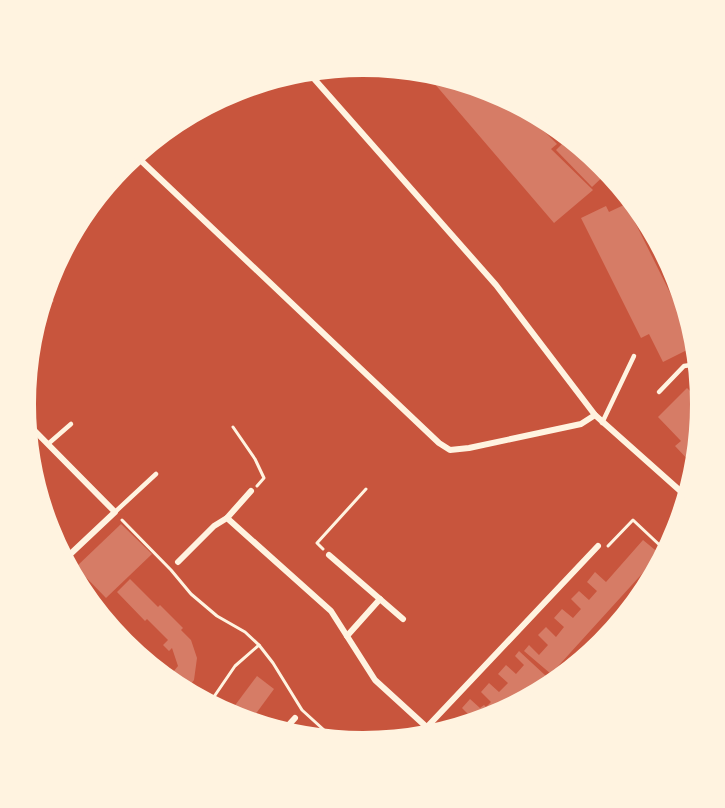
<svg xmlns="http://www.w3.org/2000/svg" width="725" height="808" viewBox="0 0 725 808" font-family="'Noto Sans',sans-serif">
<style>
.building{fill:#d67c66}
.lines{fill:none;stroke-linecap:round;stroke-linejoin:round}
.path{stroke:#fff3e0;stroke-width:3}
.service{stroke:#fff3e0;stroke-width:4.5}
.minor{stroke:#fff3e0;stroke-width:6}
.rim{fill:none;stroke:#fff3e0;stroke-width:8}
</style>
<rect width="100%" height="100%" fill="#c8553d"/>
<g class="building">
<path d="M 428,76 L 494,89 L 518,105 L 557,144 L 551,149 L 593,190 L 554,223 Z"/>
<path d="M 568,138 L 596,158 L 609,171 L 592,187 L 556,150 Z"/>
<path d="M 626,204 L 690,333 L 693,347 L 663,362 L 649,334 L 641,338 L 581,218 L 606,206 L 609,212 Z"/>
<path d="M 44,290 L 54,301 L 39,314 Z"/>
<path d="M 687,388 L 704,405 L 692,464 L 675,446 L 681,441 L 658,417 Z"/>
<path d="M 121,524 L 152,554 L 106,598 L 76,567 Z"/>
<path d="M 643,540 L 660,554 L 551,674 L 524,651 L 529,645 L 539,655 L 548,645 L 538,635 L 546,627 L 556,637 L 564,627 L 554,618 L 562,609 L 573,618 L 581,609 L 571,599 L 579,591 L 589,600 L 597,591 L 587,582 L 595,572 L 606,582 Z"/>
<path d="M 130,579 L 158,607 L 160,605 L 183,628 L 181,630 L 191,640 L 197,658 L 194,680 L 187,689 L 169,677 L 178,666 L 172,648 L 169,651 L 163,645 L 168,640 L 147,619 L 145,621 L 117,592 Z"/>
<path d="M 519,651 L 546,676 L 528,696 L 493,720 L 466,725 L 472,718 L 462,708 L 470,699 L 480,708 L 484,705 L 486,707 L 491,702 L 481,692 L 489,683 L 499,692 L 508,683 L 498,674 L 506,665 L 516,674 L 524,665 L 515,656 Z"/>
<path d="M 257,676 L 274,689 L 249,723 L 231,719 L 227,716 Z"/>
</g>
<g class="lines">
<g class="path">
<path d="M 233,427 L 255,459 L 264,478 L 257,486"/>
<path d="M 122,520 L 171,570 L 191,594 L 217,616 L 245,632 L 259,645 L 273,663 L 302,710 L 335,740"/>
<path d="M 608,546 L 633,520 L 667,552"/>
<path d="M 323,549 L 317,543 L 366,489"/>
<path d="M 209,704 L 235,666 L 259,645"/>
</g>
<g class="service">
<path d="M 659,392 L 684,366 L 691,365 L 697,370"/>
<path d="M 602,423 L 634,356"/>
<path d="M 48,444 L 71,424"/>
<path d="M 115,512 L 156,474"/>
</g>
<g class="minor">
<path d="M 309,73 L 496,285 L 595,415 L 686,496"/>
<path d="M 134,154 L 439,443 L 450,450 L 469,448 L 581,424 L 595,415"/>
<path d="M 24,420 L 115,512 L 64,560"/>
<path d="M 227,518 L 251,491"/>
<path d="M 329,555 L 403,619"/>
<path d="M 178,562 L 214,526 L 227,518 L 331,611 L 375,680 L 432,732"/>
<path d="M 97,610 L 145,658"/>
<path d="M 347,636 L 380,599"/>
<path d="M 427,727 L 598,546"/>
<path d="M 284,730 L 295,718"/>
</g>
</g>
<path d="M0 0H725V808H0ZM32 404a331 331 0 1 1 662 0a331 331 0 1 1-662 0Z" fill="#fff3e0" fill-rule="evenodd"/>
<path class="rim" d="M32 404a331 331 0 1 1 662 0a331 331 0 1 1-662 0Z"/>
</svg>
